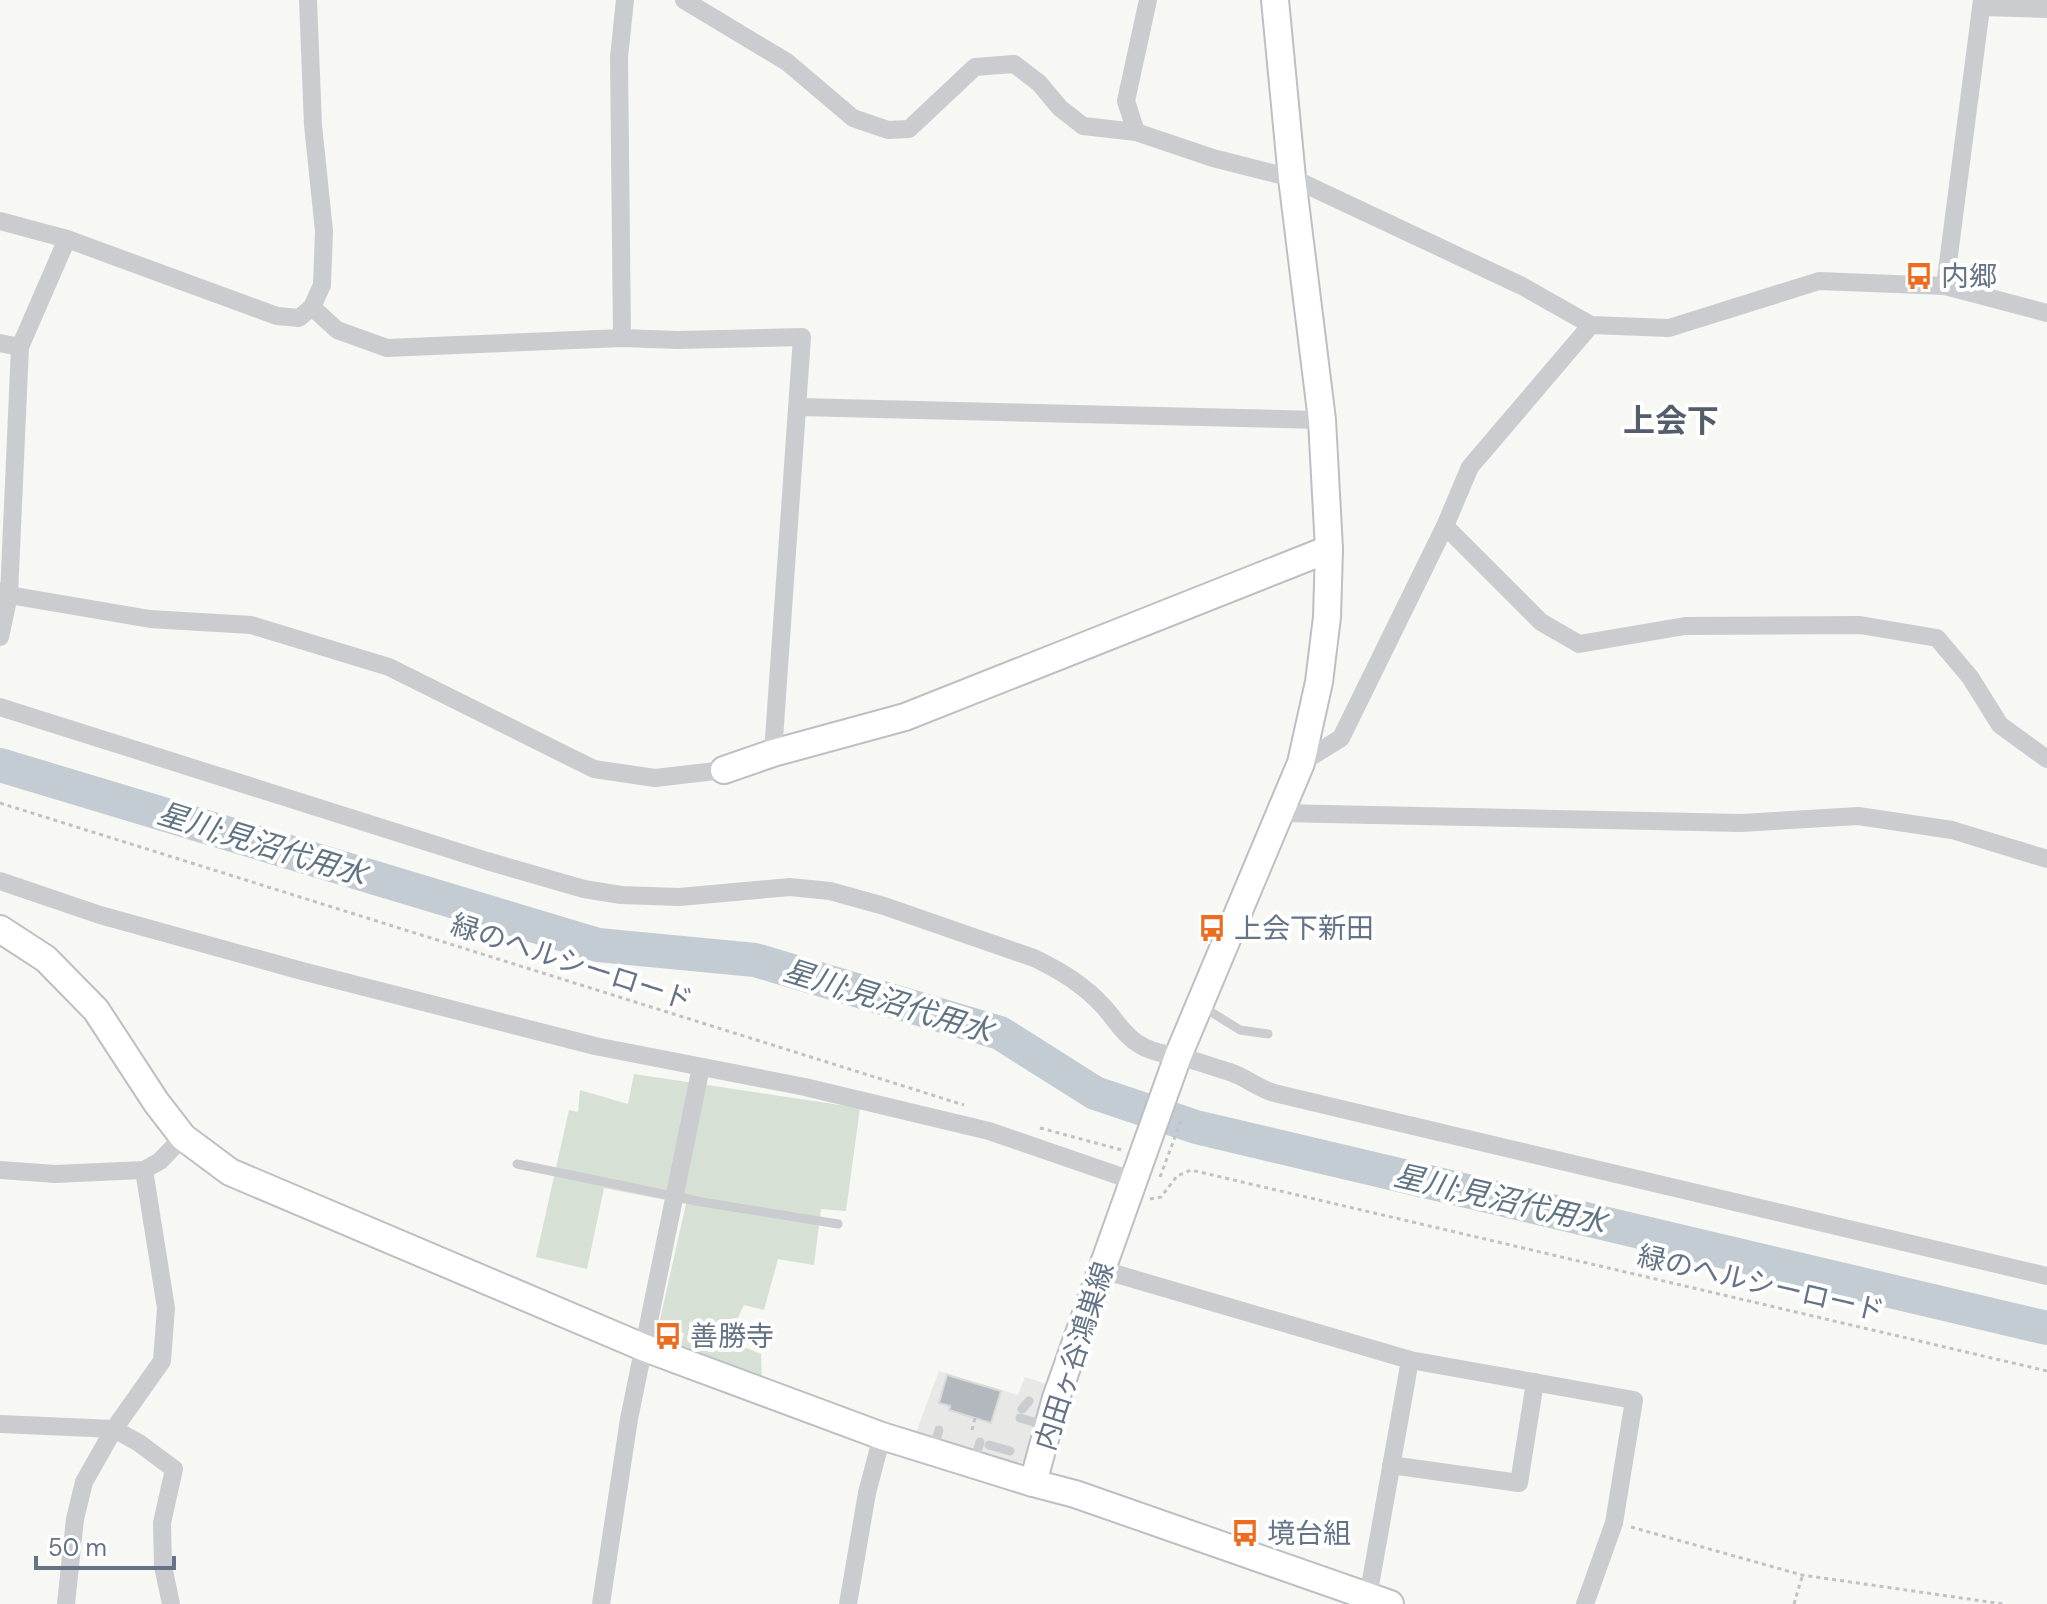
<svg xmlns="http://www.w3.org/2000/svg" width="2047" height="1604" viewBox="0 0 2047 1604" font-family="'DM Sans','Noto Sans JP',sans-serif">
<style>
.built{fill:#e8e8e7}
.green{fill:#d7e0d5}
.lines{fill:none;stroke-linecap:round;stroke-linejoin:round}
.river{stroke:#c3ccd2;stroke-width:34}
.building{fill:#b2b8be;stroke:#d9d9d7;stroke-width:2}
.secondary-casing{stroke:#bcbfc4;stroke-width:30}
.path{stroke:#c1c2c5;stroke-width:3;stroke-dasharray:4 4;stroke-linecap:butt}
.lane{stroke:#caccd0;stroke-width:9}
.street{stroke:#caccd0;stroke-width:18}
.secondary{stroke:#fff;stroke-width:26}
.labels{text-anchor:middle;stroke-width:8;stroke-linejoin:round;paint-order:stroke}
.poi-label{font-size:28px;fill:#657387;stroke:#fff;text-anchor:start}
.street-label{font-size:28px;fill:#657387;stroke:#fff}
.water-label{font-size:30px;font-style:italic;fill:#607483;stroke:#fff}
.quarter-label{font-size:32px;font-weight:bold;fill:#535d6b;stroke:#fff}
</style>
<rect width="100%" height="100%" fill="#f7f7f4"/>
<path class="built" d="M 939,1371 L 1018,1395 L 1025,1377 L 1049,1385 L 1025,1460 L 1019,1466 L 915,1435 Z"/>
<path class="green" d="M 634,1074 L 860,1108 L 846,1211 L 821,1209 L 814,1265 L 778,1259 L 764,1310 L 744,1305 L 727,1340 L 761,1354 L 762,1383 L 679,1351 L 684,1333 L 659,1324 L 686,1204 L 604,1188 L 587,1269 L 536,1257 L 569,1110 L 578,1112 L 580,1090 L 628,1104 Z"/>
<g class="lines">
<path class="river" d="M 0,765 L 598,945 L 755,960 L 1000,1033 L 1095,1093 L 1196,1127 L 2047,1328"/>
</g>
<path class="building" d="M 947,1375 L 1001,1391 L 991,1423 L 949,1410 L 950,1406 L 939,1403 Z"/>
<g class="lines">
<g class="secondary-casing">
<g id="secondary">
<path d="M 1275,0 L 1292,178 L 1322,420 L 1329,549 L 1327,617 L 1319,682 L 1301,763 L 1178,1056 L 1056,1398 L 1033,1483 L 1075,1494 L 1390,1604"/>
<path d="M 724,770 L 773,753 L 905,717 L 1329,549"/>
<path d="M 0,929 L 46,959 L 96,1010 L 156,1102 L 183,1137 L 230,1172 L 645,1348 L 882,1436 L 1033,1483"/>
</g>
</g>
<g class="path">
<path d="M 0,803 L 964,1105"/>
<path d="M 1040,1128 L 1122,1150"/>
<path d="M 1160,1177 L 1181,1121"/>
<path d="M 1150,1199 L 1161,1197 L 1177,1176 L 1191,1170 L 2047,1371"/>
<path d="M 972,1430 L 975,1418"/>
<path d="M 1631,1527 L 1802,1575 L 2003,1604"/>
<path d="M 1794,1604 L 1802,1577"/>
</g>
<g class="lane">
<path d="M 1203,1007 L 1240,1030 L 1268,1034"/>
<path d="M 517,1164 L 702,1202 L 838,1224"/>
<path d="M 1022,1409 L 1029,1401"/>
<path d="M 1020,1418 L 1045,1425"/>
<path d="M 989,1445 L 1010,1451"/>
<path d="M 933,1450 L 939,1430"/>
<path d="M 974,1462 L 980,1442"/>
</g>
<g class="street">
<path d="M 684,0 L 787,62 L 853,118 L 888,130 L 909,129 L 975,67 L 1014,64 L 1039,83 L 1060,108 L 1083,126 L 1136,132 L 1213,158 L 1292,178 L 1522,286 L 1591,325 L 1669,328 L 1819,281 L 1945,286 L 2047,313"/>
<path d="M 1981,7 L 2047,9"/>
<path d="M 1136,132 L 1126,101 L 1148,0"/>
<path d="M 0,221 L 67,239 L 277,316 L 299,318 L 312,307 L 322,285 L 324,231 L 313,125 L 308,0"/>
<path d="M 1945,286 L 1982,0"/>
<path d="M 312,307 L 337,330 L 387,348 L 622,338 L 678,340 L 802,337 L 773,753"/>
<path d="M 622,338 L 619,57 L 625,0"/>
<path d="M 0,343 L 20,347"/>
<path d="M 799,407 L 1322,420"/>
<path d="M 1445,526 L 1541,622 L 1579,644 L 1685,626 L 1860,625 L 1937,638 L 1970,677 L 2000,725 L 2047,759"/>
<path d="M 0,591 L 9,595 L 150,619 L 251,625 L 389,667 L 594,769 L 655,778 L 724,770"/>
<path d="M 0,637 L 9,595 L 20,347 L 67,239"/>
<path d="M 0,707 L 487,861 L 584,889 L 621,895 L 679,897 L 790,887 L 830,891 L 884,906 L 1034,958 C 1061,971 1084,985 1104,1007 C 1115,1019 1123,1034 1137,1043 C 1150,1052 1162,1053 1177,1056 C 1194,1060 1213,1067 1230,1072 C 1245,1077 1258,1088 1274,1093 L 2047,1276"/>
<path d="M 1301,763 L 1341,738 L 1445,526 L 1470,467 L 1591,325"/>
<path d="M 1279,813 L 1741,823 L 1858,816 L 1952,830 L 2047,859"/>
<path d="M 0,881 L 100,915 L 302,971 L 595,1046 L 805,1087 L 989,1131 L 1134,1181"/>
<path d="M 0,1170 L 55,1174 L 144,1170 L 160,1161 L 183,1137"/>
<path d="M 1103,1270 L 1410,1360 L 1634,1400 L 1614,1523 L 1585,1604"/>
<path d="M 0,1424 L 114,1429 L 139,1443 L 174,1469 L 162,1523 L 163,1566 L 171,1604"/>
<path d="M 1391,1465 L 1519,1483 L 1535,1382"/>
<path d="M 1368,1597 L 1410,1360"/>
<path d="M 66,1604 L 75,1519 L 84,1482 L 114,1429 L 162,1361 L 166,1308 L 144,1170"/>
<path d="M 601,1604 L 629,1419 L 701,1067"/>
<path d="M 848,1604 L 867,1493 L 882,1436"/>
</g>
<use href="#secondary" class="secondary"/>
</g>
<defs>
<g id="bus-bare" transform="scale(2.16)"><path d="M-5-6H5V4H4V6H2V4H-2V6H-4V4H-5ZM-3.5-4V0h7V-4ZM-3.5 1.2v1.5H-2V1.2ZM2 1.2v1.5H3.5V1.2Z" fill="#ec6d1f" stroke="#fff" stroke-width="2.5" paint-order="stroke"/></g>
</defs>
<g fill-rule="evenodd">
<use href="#bus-bare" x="1919" y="276"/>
<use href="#bus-bare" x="1212" y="928"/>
<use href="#bus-bare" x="668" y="1336"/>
<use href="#bus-bare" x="1245" y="1533"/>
</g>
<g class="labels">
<g class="poi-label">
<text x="1941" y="286">内郷</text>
<text x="1234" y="938">上会下新田</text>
<text x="690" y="1346">善勝寺</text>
<text x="1267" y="1543">境台組</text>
</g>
<g class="street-label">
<text transform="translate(572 962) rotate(18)" y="10">緑のヘルシーロード</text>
<text transform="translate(1761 1283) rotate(13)" y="10">緑のヘルシーロード</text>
<text transform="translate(1074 1356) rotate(-72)" y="10">内田ヶ谷鴻巣線</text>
</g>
<g class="water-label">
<text transform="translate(262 844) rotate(17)" y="10">星川;見沼代用水</text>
<text transform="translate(888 1001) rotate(17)" y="10">星川;見沼代用水</text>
<text transform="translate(1500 1199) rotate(13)" y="10">星川;見沼代用水</text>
</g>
<g class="quarter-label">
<text x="1671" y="432">上会下</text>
</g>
</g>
<path d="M36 1556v12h138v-12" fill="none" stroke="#657387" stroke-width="4"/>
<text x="48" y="1556" font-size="24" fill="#657387" stroke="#ffffff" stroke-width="6" paint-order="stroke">50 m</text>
</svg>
